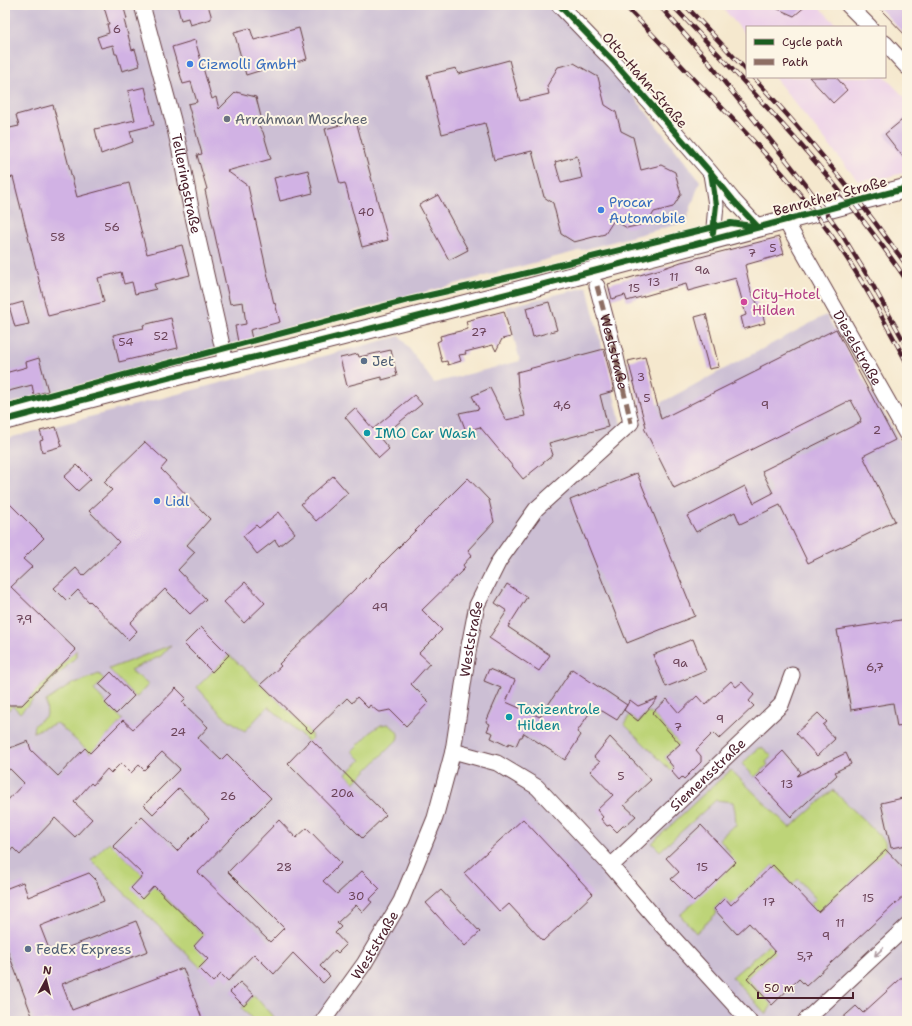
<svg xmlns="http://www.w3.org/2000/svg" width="912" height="1026" viewBox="0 0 912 1026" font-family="'Shantell Sans',sans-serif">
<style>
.built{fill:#edd1e9}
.industrial{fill:#ccbfd4}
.green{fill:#bdd478;stroke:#847a52}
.building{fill:#d1b2e4;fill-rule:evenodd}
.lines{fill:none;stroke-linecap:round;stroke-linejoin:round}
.minor-casing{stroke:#643d43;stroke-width:17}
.major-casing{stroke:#643d43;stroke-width:21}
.minor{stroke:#fff;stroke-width:15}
.major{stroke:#fff;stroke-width:19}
.rail-casing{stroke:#4a1f2b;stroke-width:4.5}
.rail{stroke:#fcf5e5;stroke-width:3;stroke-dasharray:9;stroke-linecap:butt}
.quiet{stroke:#8d6e63;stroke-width:5;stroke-dasharray:10 5;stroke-linecap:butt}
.cycleway-casing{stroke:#fcf5e5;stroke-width:8}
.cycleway{stroke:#1b5e20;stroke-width:6}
.oneway{stroke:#ae9aa0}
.shop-dot{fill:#3f7fe0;stroke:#fcf5e5;stroke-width:1.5}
.worship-dot{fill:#6b7280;stroke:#fcf5e5;stroke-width:1.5}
.hotel-dot{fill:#d1479c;stroke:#fcf5e5;stroke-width:1.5}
.service-dot{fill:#5c6f8a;stroke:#fcf5e5;stroke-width:1.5}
.culture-dot{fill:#0f9aa8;stroke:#fcf5e5;stroke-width:1.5}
.labels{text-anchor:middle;stroke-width:4;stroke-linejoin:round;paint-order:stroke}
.number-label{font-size:12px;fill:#6c4459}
.shop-label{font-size:14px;fill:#366cbe;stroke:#fcf5e5;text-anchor:start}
.street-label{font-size:14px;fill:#4a1f2b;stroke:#fcf5e5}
.worship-label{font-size:14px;fill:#5b616d;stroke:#fcf5e5;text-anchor:start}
.hotel-label{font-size:14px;fill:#b23c85;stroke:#fcf5e5;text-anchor:start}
.service-label{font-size:14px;fill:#4e5e75;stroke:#fcf5e5;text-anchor:start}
.culture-label{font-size:14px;fill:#0d838f;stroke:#fcf5e5;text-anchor:start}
</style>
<rect width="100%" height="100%" fill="#fcf5e5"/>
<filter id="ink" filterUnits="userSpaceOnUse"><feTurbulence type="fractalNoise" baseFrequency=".025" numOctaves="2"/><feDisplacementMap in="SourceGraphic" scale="8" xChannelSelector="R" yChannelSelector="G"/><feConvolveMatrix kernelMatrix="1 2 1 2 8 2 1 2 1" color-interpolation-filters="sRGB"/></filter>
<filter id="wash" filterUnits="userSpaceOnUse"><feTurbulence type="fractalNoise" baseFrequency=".012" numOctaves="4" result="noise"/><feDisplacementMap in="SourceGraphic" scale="16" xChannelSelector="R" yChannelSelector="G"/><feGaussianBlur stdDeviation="0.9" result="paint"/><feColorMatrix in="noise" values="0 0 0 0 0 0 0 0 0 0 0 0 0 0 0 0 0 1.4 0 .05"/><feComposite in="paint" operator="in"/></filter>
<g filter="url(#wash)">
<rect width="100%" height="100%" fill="#f5e8ce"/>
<g class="built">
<path d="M 720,5 L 817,5 L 839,27 L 747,27 L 747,36 Z"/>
<path d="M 774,77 L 885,77 L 907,100 L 907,172 L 883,178 L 858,181 Z"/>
</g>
<g class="industrial">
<path d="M 5,5 L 554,5 L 614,71 L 700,181 L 686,222 L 5,405 Z"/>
<path d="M 587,287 L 621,424 L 826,315 L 907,453 L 907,1021 L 5,1021 L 5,439 L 400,336 L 434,383 L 520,361 L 506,307 Z"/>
</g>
<g class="green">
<path d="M 171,645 L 161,656 L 130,670 L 149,684 L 137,697 L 134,696 L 109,669 Z"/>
<path d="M 76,650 L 76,657 L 20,713 L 13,706 L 5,714 L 5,705 L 22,705 Z"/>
<path d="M 229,655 L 261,684 L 311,733 L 312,740 L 309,742 L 268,706 L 245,731 L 222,715 L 197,687 Z"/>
<path d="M 99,674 L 104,679 L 94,690 L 123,720 L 90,753 L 57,723 L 33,732 L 34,725 L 47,715 L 46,701 L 72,684 Z"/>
<path d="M 648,712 L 652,713 L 680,744 L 665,757 L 674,768 L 671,771 L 624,724 L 630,715 L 638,722 Z"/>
<path d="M 388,724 C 394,728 401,732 397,740 L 354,783 L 346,774 L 361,760 L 352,751 L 373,730 L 381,725 Z"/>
<path d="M 758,748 L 763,748 L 772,756 L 766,762 L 768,765 L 755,777 L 742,764 Z"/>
<path d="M 731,770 L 790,828 L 833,790 L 885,841 L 886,850 L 747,978 L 772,1005 L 766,1014 L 732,977 L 762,951 L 816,899 L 798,879 L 792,885 L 773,865 L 731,905 L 725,898 L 714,909 L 717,913 L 696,933 L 680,915 L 694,902 L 730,852 L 719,839 L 733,826 L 736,826 L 735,811 L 733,802 L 716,800 L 660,851 L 652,843 L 706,792 Z"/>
<path d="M 109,842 L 218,949 L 200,967 L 91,860 Z"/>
<path d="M 254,995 L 274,1018 L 277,1021 L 254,1021 L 242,1008 Z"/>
</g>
<g id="blocks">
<g class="building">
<path d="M 111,5 L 123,5 L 127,19 L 124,20 L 132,50 L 135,49 L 140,66 L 122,71 L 117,54 L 115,54 L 113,45 L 101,48 L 97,37 L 109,33 L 107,24 L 109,24 L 104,7 Z"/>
<path d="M 177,5 L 208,5 L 211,15 L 211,19 L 190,25 L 188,18 L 181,20 Z"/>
<path d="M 769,5 L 807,5 L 794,16 Z"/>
<path d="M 876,5 L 907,5 L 907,37 L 885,14 Z"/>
<path d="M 250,28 L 254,40 L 299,28 L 307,59 L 275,68 L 275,66 L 246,75 L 234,32 Z"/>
<path d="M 195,40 L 212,99 L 216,97 L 219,109 L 236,92 L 256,97 L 261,117 L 257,121 L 258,122 L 257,123 L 263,132 L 271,159 L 227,171 L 248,186 L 274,304 L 275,303 L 280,322 L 250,330 L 252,339 L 238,342 L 235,326 L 246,324 L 243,302 L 230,304 L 205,190 L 207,189 L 197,155 L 202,154 L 188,104 L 197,102 L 191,82 L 183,84 L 172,47 Z"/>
<path d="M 509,60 L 520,101 L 549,94 L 547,86 L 558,67 L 574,63 L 598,77 L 605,105 L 616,112 L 621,131 L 633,137 L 641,170 L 661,165 L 675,172 L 681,194 L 673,207 L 654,212 L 648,223 L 627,228 L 614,220 L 605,234 L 574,242 L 561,234 L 553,203 L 544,197 L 532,151 L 494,160 L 485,123 L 442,134 L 427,75 L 456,68 L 458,74 ZM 577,156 L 582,178 L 561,183 L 555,162 Z"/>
<path d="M 809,77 L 836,77 L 847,90 L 833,103 Z"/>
<path d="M 145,87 L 154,125 L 130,131 L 133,142 L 101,154 L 95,129 L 135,120 L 128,91 Z"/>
<path d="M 53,105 L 77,197 L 129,183 L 147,254 L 182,245 L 190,275 L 154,284 L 156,289 L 135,294 L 132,282 L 124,284 L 121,272 L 98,278 L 104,302 L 48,316 L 13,177 L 5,179 L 5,129 L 19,126 L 16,115 Z"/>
<path d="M 907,116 L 907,162 L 885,134 Z"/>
<path d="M 356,121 L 388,240 L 362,247 L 345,183 L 340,184 L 325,129 Z"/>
<path d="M 308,170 L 313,193 L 280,201 L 274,178 Z"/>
<path d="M 438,195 L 468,250 L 449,260 L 419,205 Z"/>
<path d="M 779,237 L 784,254 L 745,265 L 751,292 L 762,312 L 765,323 L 744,329 L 741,317 L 746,315 L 736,278 L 688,291 L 686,284 L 627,301 L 625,295 L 612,299 L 608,284 L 661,269 L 681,262 Z"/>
<path d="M 23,302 L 29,324 L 15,327 L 9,306 Z"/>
<path d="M 549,302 L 557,330 L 533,337 L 526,308 Z"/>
<path d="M 504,311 L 511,337 L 502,339 L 496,351 L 493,345 L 465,352 L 466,354 L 459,355 L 461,361 L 448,365 L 447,361 L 442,362 L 437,342 L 441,340 L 440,336 L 468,329 L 466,321 Z"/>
<path d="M 706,314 L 719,367 L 709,369 L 695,317 Z"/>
<path d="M 171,318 L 178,348 L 119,362 L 113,335 L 144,328 L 143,325 Z"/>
<path d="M 836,329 L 895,440 L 863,456 L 895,521 L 808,563 L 780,505 L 740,524 L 735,512 L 696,532 L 687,516 L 745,486 L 754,503 L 773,493 L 762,471 L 861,422 L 860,420 L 861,419 L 851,400 L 674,488 L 644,428 L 646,427 L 628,361 L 645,357 L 661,419 L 761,369 L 760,367 Z"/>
<path d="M 604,349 L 614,391 L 600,395 L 608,427 L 549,443 L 553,455 L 523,479 L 480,427 L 466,431 L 459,413 L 479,409 L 472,396 L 490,388 L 506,420 L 525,416 L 518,387 L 517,372 Z"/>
<path d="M 391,350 L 397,376 L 382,380 L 382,377 L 347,386 L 340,358 L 358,354 L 359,357 Z"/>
<path d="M 39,358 L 48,391 L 34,395 L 32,385 L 5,392 L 5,373 L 27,367 L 26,362 Z"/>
<path d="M 414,395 L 422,404 L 380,438 L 389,449 L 379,458 L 345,417 L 355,408 L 373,429 Z"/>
<path d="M 56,427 L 62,446 L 42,452 L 40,441 L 43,440 L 40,431 Z"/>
<path d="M 145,442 L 167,462 L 161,469 L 210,519 L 187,545 L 195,552 L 178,570 L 206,599 L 190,614 L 165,589 L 130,623 L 137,631 L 128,640 L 90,601 L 89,602 L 78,590 L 67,601 L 54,588 L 76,568 L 83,576 L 119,542 L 89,511 L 112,490 L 104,482 Z"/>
<path d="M 77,465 L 91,479 L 78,491 L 64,477 Z"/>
<path d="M 637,473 L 695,616 L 627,643 L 570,500 Z"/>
<path d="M 333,476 L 348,493 L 316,521 L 301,504 Z"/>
<path d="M 468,478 L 489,500 L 494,522 L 468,550 L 472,555 L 463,565 L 465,568 L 422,610 L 442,630 L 419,653 L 430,663 L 411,684 L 429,702 L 406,726 L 390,710 L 380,712 L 377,711 L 370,705 L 368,708 L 357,697 L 352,703 L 347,698 L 311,733 L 261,684 L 281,666 L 279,664 L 366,578 L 367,579 Z"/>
<path d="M 5,499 L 44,538 L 23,559 L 32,567 L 11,587 L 76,650 L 22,705 L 5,705 Z"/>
<path d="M 279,512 L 295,533 L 279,546 L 275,540 L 257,554 L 243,536 L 256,525 L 259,528 Z"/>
<path d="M 245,582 L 265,603 L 244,623 L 224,602 Z"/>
<path d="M 507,584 L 527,597 L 508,627 L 550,655 L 539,671 L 489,638 L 507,611 L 495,603 Z"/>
<path d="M 907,619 L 907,725 L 897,727 L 893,703 L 851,710 L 837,630 Z"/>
<path d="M 201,627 L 229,655 L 212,672 L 184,644 Z"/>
<path d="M 693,639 L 706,671 L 666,687 L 653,655 Z"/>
<path d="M 489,669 L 515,680 L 506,702 L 540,717 L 572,669 L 603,690 L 603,689 L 627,705 L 617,720 L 594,706 L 577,732 L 581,735 L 565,760 L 524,733 L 522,737 L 520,737 L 516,746 L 509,743 L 508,746 L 491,738 L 493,733 L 487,731 L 490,724 L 486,722 L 501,688 L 484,681 Z"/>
<path d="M 111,672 L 134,696 L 116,714 L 105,703 L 112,696 L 99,684 Z"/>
<path d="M 731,681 L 736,687 L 742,682 L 754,695 L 749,701 L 754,706 L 719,739 L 713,733 L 696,750 L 701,756 L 701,762 L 684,779 L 682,777 L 679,780 L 671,771 L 674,768 L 665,757 L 680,744 L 652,713 L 667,699 L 679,713 L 697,696 L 705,705 Z"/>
<path d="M 176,688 L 186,698 L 182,702 L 208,727 L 198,738 L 221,760 L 227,754 L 271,798 L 230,839 L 198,872 L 270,942 L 284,928 L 228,872 L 279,820 L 296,838 L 307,828 L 341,863 L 323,881 L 337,894 L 362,871 L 380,889 L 369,900 L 372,902 L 363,912 L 356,905 L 337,923 L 341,927 L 335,933 L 346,945 L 338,953 L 335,950 L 320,966 L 330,976 L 323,983 L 293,953 L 274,974 L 254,954 L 228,981 L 221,974 L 213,982 L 199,968 L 208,959 L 194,946 L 204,935 L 154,886 L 142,899 L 131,888 L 143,875 L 113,846 L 142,817 L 177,851 L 209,819 L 179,788 L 153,814 L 144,805 L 180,769 L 162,752 L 144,770 L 139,765 L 131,773 L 121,763 L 111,773 L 107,769 L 93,785 L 91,783 L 74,802 L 92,819 L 75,837 L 55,818 L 20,855 L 13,848 L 5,857 L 5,803 L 24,783 L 10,769 L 8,770 L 5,762 L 5,750 L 28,741 L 31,750 L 58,776 L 85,748 L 90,753 L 123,720 L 133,729 L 158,705 L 159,706 Z"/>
<path d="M 658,698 L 638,721 L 624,710 L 630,700 L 638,706 Z"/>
<path d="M 818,713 L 827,722 L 823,725 L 835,739 L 817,756 L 796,733 Z"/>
<path d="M 610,737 L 651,780 L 624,805 L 636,816 L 625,826 L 623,826 L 617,832 L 610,825 L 607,826 L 601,819 L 603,817 L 597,810 L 613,795 L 590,771 L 600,762 L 594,757 Z"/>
<path d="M 311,739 L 386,815 L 362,838 L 288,763 Z"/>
<path d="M 783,751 L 801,772 L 797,776 L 846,753 L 851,764 L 835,772 L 837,775 L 824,787 L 823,787 L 791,817 L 755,778 Z"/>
<path d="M 907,797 L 907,845 L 891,848 L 881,803 Z"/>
<path d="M 523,819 L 593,894 L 543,941 L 509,904 L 500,912 L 464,873 Z"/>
<path d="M 701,825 L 736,862 L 694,902 L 671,879 L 679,872 L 666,858 Z"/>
<path d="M 886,850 L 907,872 L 907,893 L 806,986 L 799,979 L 772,1005 L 747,978 L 775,952 L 749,923 L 737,934 L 714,909 L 725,898 L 731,905 L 773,865 L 818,912 Z"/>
<path d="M 89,873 L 96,880 L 104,901 L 40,926 L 51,954 L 136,921 L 148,951 L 62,984 L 72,1010 L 183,968 L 203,1021 L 34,1021 L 5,944 L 5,889 L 23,882 L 28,897 Z"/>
<path d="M 441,890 L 480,932 L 465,946 L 426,903 Z"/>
<path d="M 907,973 L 907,1021 L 839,1021 L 856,1006 L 863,1013 Z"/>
<path d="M 240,982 L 254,995 L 244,1006 L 230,992 Z"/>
</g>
</g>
</g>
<g filter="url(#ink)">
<use href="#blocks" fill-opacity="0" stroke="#643d43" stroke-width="1"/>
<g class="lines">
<g class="minor-casing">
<g id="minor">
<path id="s1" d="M 142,5 L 173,120 L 180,151 L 191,208 L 226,363"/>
<path d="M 559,5 L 614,62 L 711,173 L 733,200 L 758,227"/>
<path d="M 848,5 L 870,27"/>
<path d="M 885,43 L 907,67"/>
<path d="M 711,174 L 716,205 L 714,227 L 711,239"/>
<path id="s2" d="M 785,220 L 907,435"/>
<path d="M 453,751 L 497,763 L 537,787 L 611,866 L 657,920 L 749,1021"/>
<path id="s3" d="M 611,866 L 781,705 L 792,675"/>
<path id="s4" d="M 323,1021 L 364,964 L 401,901 L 435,818 L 453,751 L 469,646 L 477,605 L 499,561 L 526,523 L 536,509 L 631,423 L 616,357 L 597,286"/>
<path d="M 805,1021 L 907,926"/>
</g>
</g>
<g class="major-casing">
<path id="major" d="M 5,420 L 183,374 L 298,347 L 518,291 L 907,188"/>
</g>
<use href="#minor" class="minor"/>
<use href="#major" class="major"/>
<g class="rail-casing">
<g id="rail">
<path d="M 624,5 C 649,30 673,57 697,82 C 745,131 791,179 831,235 C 860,275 884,320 907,363"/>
<path d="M 659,5 L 703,55 L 806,185 L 841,233 L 870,280 L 907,347"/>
<path d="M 672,5 C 716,51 758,97 800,144 C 838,188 875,233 907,281"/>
<path d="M 685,5 L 747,71"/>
<path d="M 753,77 C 808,136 860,200 907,266"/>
</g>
</g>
<use href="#rail" class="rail"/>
<path class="quiet" id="s5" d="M 597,286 L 616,357 L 631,423"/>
<g class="cycleway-casing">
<g id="cycleway">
<path d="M 559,5 L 614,62 L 711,173 L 733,200 L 758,227"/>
<path d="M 711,173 L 716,205 L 713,233"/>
<path d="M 5,407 L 150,368 L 408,300 L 514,276 L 714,227 L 731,223 L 752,226"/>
<path d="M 5,420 L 183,374 L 298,347 L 518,291 L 907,188"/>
</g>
</g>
<use href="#cycleway" class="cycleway"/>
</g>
<defs><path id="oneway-shaft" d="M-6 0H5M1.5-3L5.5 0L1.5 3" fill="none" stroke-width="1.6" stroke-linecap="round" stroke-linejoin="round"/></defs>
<use class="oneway" href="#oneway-shaft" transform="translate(879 952) rotate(137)"/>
</g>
<g class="shop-dot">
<circle cx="190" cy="64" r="4"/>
<circle cx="601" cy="210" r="4"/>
<circle cx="157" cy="501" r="4"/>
</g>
<circle class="worship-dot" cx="227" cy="119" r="4"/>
<circle class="hotel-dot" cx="744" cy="302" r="4"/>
<g class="service-dot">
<circle cx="364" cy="361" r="4"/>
<circle cx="28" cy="949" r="4"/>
</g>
<g class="culture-dot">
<circle cx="367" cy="433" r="4"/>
<circle cx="509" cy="717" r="4"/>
</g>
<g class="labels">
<g class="number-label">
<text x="117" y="33">6</text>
<text x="366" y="216">40</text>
<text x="112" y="231">56</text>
<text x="58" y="241">58</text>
<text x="773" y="252">5</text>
<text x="752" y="257">7</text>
<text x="702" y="274">9a</text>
<text x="674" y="281">11</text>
<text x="654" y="286">13</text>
<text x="634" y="292">15</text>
<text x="479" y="336">27</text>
<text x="161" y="340">52</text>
<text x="126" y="346">54</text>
<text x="641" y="381">3</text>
<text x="647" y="402">5</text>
<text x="562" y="409">4,6</text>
<text x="765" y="409">9</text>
<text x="877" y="434">2</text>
<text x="380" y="611">49</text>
<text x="24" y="623">7,9</text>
<text x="680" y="667">9a</text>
<text x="875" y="671">6,7</text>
<text x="720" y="723">9</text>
<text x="678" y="731">7</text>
<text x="178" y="736">24</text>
<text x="621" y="780">5</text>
<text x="787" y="788">13</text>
<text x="342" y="797">20a</text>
<text x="228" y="800">26</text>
<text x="284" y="871">28</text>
<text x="702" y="871">15</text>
<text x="356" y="900">30</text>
<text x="868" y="902">15</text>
<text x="769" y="906">17</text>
<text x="840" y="927">11</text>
<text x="826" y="940">9</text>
<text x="805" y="960">5,7</text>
</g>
<g class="shop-label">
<text x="198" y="69">Cizmolli GmbH</text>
<text x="609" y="207">Procar<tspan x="609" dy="16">Automobile</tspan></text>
<text x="165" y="506">Lidl</text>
</g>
<g class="street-label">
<text transform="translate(645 80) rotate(49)" y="5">Otto-Hahn-Straße</text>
<text dy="5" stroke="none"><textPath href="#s1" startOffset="184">Telleringstraße</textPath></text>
<text transform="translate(830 196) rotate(-15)" y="5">Benrather Straße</text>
<text dy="5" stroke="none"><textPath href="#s2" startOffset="147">Dieselstraße</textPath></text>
<text dy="5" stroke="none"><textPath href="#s5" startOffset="68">Weststraße</textPath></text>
<text dy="5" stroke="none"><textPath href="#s4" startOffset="416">Weststraße</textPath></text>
<text dy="5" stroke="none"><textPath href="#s3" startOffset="133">Siemensstraße</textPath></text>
<text dy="5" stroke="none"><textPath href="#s4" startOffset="92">Weststraße</textPath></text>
</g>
<g class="worship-label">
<text x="235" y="124">Arrahman Moschee</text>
</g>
<g class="hotel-label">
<text x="752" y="299">City-Hotel<tspan x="752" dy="16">Hilden</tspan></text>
</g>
<g class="service-label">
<text x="372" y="366">Jet</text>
<text x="36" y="954">FedEx Express</text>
</g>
<g class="culture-label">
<text x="375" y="438">IMO Car Wash</text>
<text x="517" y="714">Taxizentrale<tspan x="517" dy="16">Hilden</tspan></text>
</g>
</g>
<rect width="912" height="1026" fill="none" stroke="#fcf5e5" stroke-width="20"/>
<rect x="746" y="26" width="140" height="52" fill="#fcf5e5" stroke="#b59f9b"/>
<rect x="754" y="39" width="20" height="6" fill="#1b5e20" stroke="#b59f9b"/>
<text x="782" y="46" font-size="12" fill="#4a1f2b">Cycle path</text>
<rect x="754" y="59" width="20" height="6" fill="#8d6e63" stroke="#b59f9b"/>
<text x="782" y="66" font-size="12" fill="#4a1f2b">Path</text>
<g transform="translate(46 980) rotate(7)" stroke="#fcf5e5" stroke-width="3" paint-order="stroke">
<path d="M0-3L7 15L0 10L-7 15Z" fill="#4a1f2b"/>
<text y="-6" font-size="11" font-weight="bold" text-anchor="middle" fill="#4a1f2b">N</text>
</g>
<path d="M758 992v6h95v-6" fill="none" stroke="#4a1f2b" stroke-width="2"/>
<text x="764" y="992" font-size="12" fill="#4a1f2b" stroke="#fcf5e5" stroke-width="3" paint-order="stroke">50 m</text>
</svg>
